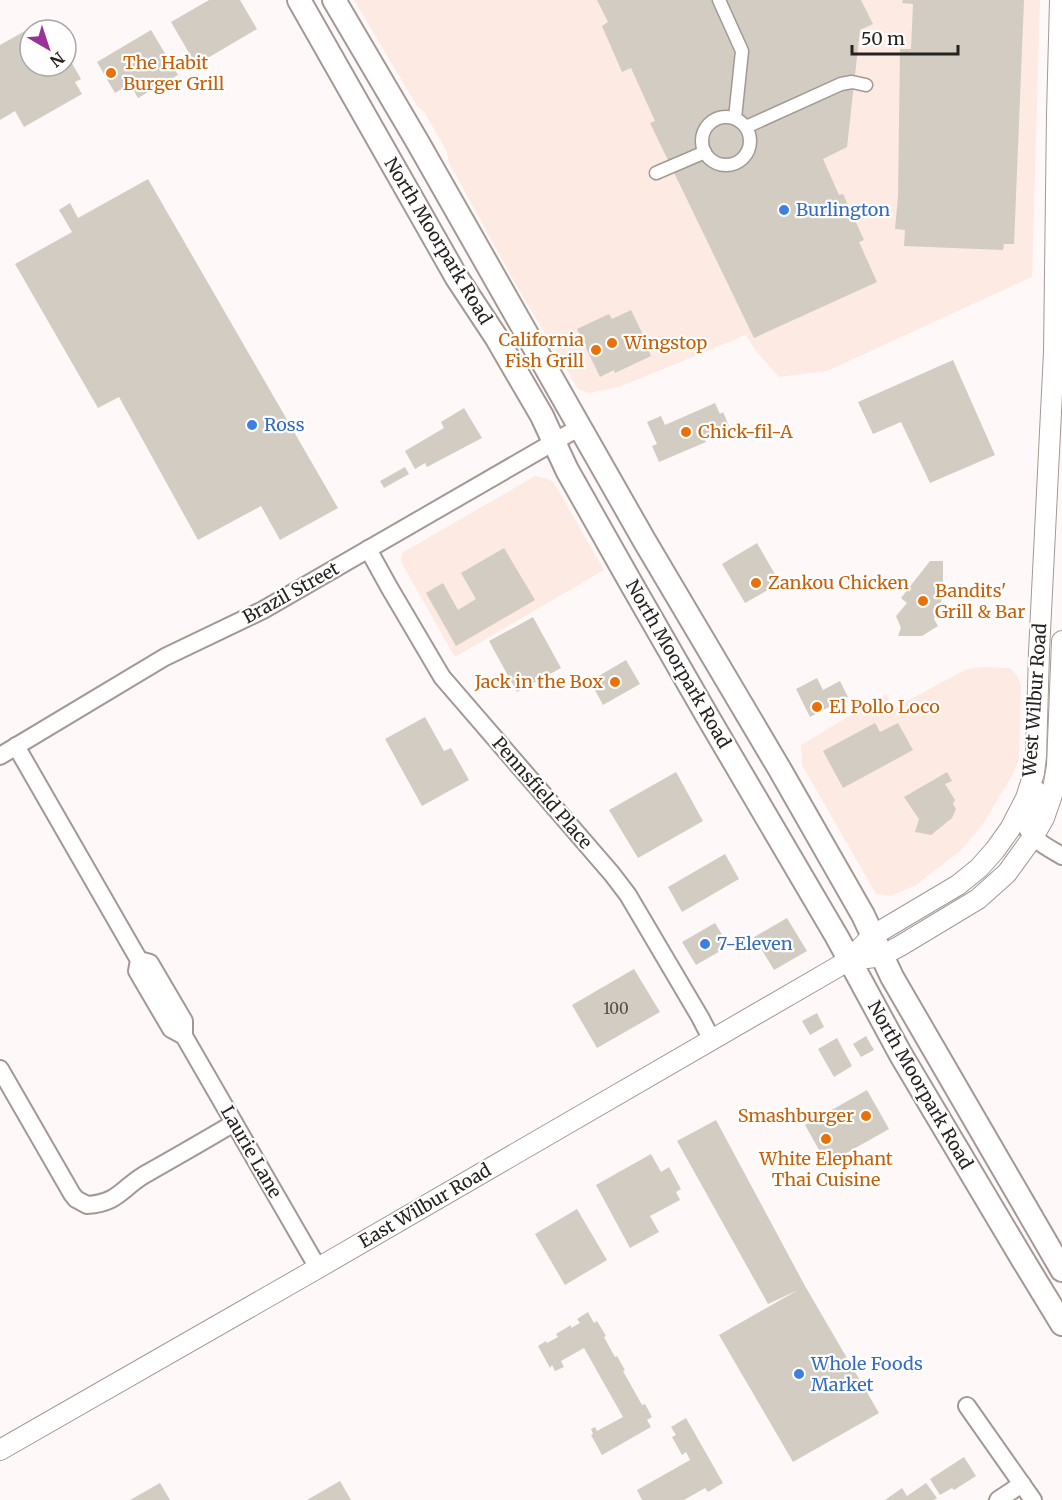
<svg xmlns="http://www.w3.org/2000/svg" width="1062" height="1500" viewBox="0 0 1062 1500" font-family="Merriweather,serif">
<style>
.built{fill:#fdeae2}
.building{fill:#d2ccc3}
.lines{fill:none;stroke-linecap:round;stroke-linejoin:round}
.pedestrian-casing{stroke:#a39894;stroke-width:15}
.minor-casing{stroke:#a39894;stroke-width:20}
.tertiary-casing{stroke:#a39894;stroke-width:22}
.secondary-casing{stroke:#a39894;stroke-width:26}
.pedestrian{stroke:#fff;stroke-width:12}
.minor{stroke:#fff;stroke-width:16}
.tertiary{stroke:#fff;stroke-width:20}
.secondary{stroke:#fff;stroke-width:22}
.food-dot{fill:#e8710a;stroke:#fff;stroke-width:2}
.shop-dot{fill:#3f7fe0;stroke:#fff;stroke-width:2}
.labels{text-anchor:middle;stroke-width:4.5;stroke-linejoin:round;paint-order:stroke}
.number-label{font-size:15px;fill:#514c49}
.food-label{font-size:18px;fill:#c56008;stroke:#fff;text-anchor:start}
.shop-label{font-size:18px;fill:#366cbe;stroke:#fff;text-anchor:start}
.street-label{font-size:18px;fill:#262220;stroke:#fff}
</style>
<rect width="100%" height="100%" fill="#fef9f8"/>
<g class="built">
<path d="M 354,0 L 1040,0 L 1032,277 L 827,371 L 779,377 L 755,350 L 746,335 L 619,387 L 589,393 L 578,389 L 515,283 L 449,163 L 447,152 L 425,113 L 417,106 Z"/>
<path d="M 535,476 L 549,479 L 554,483 L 604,570 L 455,657 L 401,562 L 402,553 Z"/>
<path d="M 984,667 L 1010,668 L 1017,676 L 1021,685 L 1019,759 L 1013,774 L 983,824 L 960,851 L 916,885 L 891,896 L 876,894 L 802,765 L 801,745 L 886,694 L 894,708 L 967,669 Z"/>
</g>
<g class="building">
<path d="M 209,0 L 240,0 L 257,29 L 196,65 L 171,22 Z"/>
<path d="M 597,0 L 861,0 L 873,24 L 860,30 L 847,147 L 823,159 L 839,195 L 843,194 L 864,240 L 859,242 L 877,282 L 754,338 L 650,123 L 655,121 L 631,68 L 622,72 L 602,26 L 608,22 Z"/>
<path d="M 903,0 L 1024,0 L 1014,244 L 1004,244 L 1003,250 L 904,246 L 905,230 L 895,229 L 898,196 L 900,49 L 911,49 L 913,4 L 902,3 Z"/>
<path d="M 46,19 L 53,30 L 30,30 L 30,66 L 66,66 L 66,53 L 81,79 L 75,82 L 82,94 L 24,127 L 15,111 L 0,120 L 0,45 Z"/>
<path d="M 151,30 L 178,75 L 138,98 L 130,84 L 115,93 L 97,62 Z"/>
<path d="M 148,179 L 338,508 L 280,540 L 261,506 L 198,540 L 119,397 L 98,408 L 15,264 L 72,232 L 59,210 L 70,203 L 78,218 Z"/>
<path d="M 631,310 L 643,335 L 645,334 L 648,340 L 645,342 L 651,356 L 615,373 L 614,370 L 600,377 L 577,329 L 609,314 L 612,319 Z"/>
<path d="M 953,360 L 995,455 L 930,483 L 901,422 L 873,434 L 858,402 Z"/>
<path d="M 715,403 L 720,414 L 723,412 L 729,426 L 720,430 L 721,433 L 705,440 L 706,442 L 659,462 L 652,446 L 657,444 L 647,422 L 661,416 L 665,425 Z"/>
<path d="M 464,408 L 482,438 L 427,467 L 425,463 L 415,469 L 405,451 L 444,428 L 441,422 Z"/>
<path d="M 405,467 L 409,474 L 384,488 L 380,481 Z"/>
<path d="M 757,543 L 780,583 L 745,603 L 722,564 Z"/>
<path d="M 504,548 L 535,600 L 456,646 L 426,593 L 443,583 L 458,610 L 476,599 L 461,573 Z"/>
<path d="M 930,561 L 943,561 L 943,596 L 934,619 L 938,626 L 922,636 L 898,636 L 901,628 L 896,616 L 907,603 L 901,598 Z"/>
<path d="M 533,617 L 561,668 L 517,692 L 489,641 Z"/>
<path d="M 626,660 L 640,684 L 603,705 L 590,681 Z"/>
<path d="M 817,678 L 823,690 L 840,681 L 848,697 L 810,717 L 796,689 Z"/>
<path d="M 425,717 L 444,751 L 451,748 L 469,780 L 422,806 L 385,739 Z"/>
<path d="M 875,723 L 880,732 L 898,723 L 913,750 L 843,788 L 823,751 Z"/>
<path d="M 676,772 L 703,821 L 638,858 L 609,810 Z"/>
<path d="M 947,772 L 952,781 L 945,784 L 955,800 L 953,804 L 956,809 L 952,818 L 931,835 L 915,832 L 919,819 L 904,797 Z"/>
<path d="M 725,854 L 739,879 L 682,912 L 668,887 Z"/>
<path d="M 787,918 L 807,951 L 774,970 L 754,937 Z"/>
<path d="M 715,923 L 729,946 L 696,965 L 682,942 Z"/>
<path d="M 634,969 L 660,1012 L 597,1048 L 572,1005 Z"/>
<path d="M 817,1013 L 824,1027 L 810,1035 L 802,1021 Z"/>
<path d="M 866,1036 L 874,1050 L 861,1057 L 853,1044 Z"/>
<path d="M 837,1038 L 852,1066 L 834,1077 L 818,1049 Z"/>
<path d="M 867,1090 L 889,1129 L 827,1164 L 805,1125 Z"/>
<path d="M 716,1120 L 805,1286 L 879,1413 L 793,1462 L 719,1335 L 798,1290 L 768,1304 L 677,1141 Z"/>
<path d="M 651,1154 L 661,1172 L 669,1167 L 681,1189 L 676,1192 L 680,1200 L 650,1216 L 659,1232 L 630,1248 L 596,1185 Z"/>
<path d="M 577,1209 L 607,1260 L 565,1285 L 535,1234 Z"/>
<path d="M 588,1312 L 594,1323 L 597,1321 L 606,1336 L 604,1337 L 615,1357 L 617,1356 L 625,1370 L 623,1371 L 642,1405 L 645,1404 L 652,1417 L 647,1420 L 651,1427 L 602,1455 L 591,1435 L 593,1434 L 591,1429 L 595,1427 L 597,1431 L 623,1417 L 584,1348 L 561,1361 L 564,1367 L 555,1371 L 552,1365 L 550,1368 L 538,1346 L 546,1341 L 547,1343 L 558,1337 L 556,1334 L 571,1325 L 571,1328 L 580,1323 L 577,1319 Z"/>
<path d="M 686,1418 L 723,1483 L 708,1492 L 705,1488 L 684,1500 L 642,1500 L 637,1490 L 690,1460 L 686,1452 L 682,1455 L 672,1437 L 676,1435 L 671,1427 Z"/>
<path d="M 964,1457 L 976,1476 L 954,1490 L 952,1488 L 940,1495 L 930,1479 Z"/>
<path d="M 340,1481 L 351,1500 L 307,1500 Z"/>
<path d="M 160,1483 L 170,1500 L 130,1500 Z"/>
<path d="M 926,1483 L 937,1498 L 934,1500 L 885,1500 L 902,1488 L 907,1496 Z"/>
</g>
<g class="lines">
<g class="pedestrian-casing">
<g id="pedestrian">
<path d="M 719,0 L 742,51 L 735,118"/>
<circle cx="726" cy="141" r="24"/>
<path d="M 746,127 L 841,84 L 852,82 L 866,85"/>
<path d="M 656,173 L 705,152"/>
</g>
</g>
<g class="minor-casing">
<g id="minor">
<path d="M 368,549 L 389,587 L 442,677 L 612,874 L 628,895 L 700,1017 L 712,1040"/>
<path d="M 16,746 L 139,960 L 137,971 L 171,1029 L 184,1036"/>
<path d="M 0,756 L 165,657 L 263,610 L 580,427"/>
<path d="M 1038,790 C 1036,800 1028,812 1026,821 C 1024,837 1051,849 1062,856"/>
<path d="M 139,960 L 150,963 L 184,1021 L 184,1036 L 318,1268"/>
<path d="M 0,1069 L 72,1194 L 76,1199 L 87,1205 C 118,1203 121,1189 144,1175 C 174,1158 204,1141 234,1123"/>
<path d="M 967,1406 L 1033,1500"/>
<path d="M 998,1500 L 1022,1484"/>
</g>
</g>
<g class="tertiary-casing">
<g id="tertiary">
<path d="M 867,958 L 881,956 L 900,946 L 978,899 L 1007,873 L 1033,837 L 1044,818 L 1052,795 L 1057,766 L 1062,641"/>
<path d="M 0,1450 L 318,1268 L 834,969 L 849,960 L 872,936 L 958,885 L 979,868 L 995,850 L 1010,829 L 1026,798 L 1034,773 L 1036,756 L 1039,652 L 1054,352 L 1057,114 L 1060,0"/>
</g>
</g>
<g class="secondary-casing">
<g id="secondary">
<path d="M 299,0 L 457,278 L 496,337 L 542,416 L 567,470 L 632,585 L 709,719 L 837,937 L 901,1055 L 1023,1260 L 1062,1324"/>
<path d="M 334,0 L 417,141 L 644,540 L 779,768 L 863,915 L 892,977 L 1062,1270"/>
</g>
</g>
<use href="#pedestrian" class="pedestrian"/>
<use href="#minor" class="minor"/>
<use href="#tertiary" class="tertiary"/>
<use href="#secondary" class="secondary"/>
</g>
<g class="food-dot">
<circle cx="111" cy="73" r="6"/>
<circle cx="612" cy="343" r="6"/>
<circle cx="596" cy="350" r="6"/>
<circle cx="686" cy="432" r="6"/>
<circle cx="756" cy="583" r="6"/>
<circle cx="923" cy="601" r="6"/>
<circle cx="615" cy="682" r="6"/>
<circle cx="817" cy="707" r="6"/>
<circle cx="866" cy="1116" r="6"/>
<circle cx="826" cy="1139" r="6"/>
</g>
<g class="shop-dot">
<circle cx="784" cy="210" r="6"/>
<circle cx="252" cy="425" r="6"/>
<circle cx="705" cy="944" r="6"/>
<circle cx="799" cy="1374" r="6"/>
</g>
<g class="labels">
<g class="number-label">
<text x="616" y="1014">100</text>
</g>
<g class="food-label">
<text x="123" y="69">The Habit<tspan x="123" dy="21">Burger Grill</tspan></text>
<text x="584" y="346" text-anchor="end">California<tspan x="584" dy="21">Fish Grill</tspan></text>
<text x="624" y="349">Wingstop</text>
<text x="698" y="438">Chick-fil-A</text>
<text x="768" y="589">Zankou Chicken</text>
<text x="935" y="597">Bandits'<tspan x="935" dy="21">Grill &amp; Bar</tspan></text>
<text x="603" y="688" text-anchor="end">Jack in the Box</text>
<text x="829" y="713">El Pollo Loco</text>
<text x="854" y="1122" text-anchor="end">Smashburger</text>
<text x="826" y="1165" text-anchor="middle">White Elephant<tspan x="826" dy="21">Thai Cuisine</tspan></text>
</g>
<g class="shop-label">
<text x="796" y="216">Burlington</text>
<text x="264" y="431">Ross</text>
<text x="717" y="950">7-Eleven</text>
<text x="811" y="1370">Whole Foods<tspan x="811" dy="21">Market</tspan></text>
</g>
<g class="street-label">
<text transform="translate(438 241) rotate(59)" y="6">North Moorpark Road</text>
<text transform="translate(291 593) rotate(-29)" y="6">Brazil Street</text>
<text transform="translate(678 664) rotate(60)" y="6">North Moorpark Road</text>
<text transform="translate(1035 700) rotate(-86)" y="6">West Wilbur Road</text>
<text transform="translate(542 793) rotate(49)" y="6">Pennsfield Place</text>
<text transform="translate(920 1085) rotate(60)" y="6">North Moorpark Road</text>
<text transform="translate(251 1152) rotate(60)" y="6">Laurie Lane</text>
<text transform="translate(425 1206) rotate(-30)" y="6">East Wilbur Road</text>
</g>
</g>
<g transform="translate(48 48) rotate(141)"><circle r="28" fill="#ffffff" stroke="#a8a7a6" stroke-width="1.5"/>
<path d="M0-4.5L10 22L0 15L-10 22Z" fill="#9a3397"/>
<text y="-9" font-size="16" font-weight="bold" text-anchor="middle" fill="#262220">N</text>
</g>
<path d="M852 45v9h106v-9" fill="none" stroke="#262220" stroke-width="3"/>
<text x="861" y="45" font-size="18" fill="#262220" stroke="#ffffff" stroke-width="4.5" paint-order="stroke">50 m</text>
</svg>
